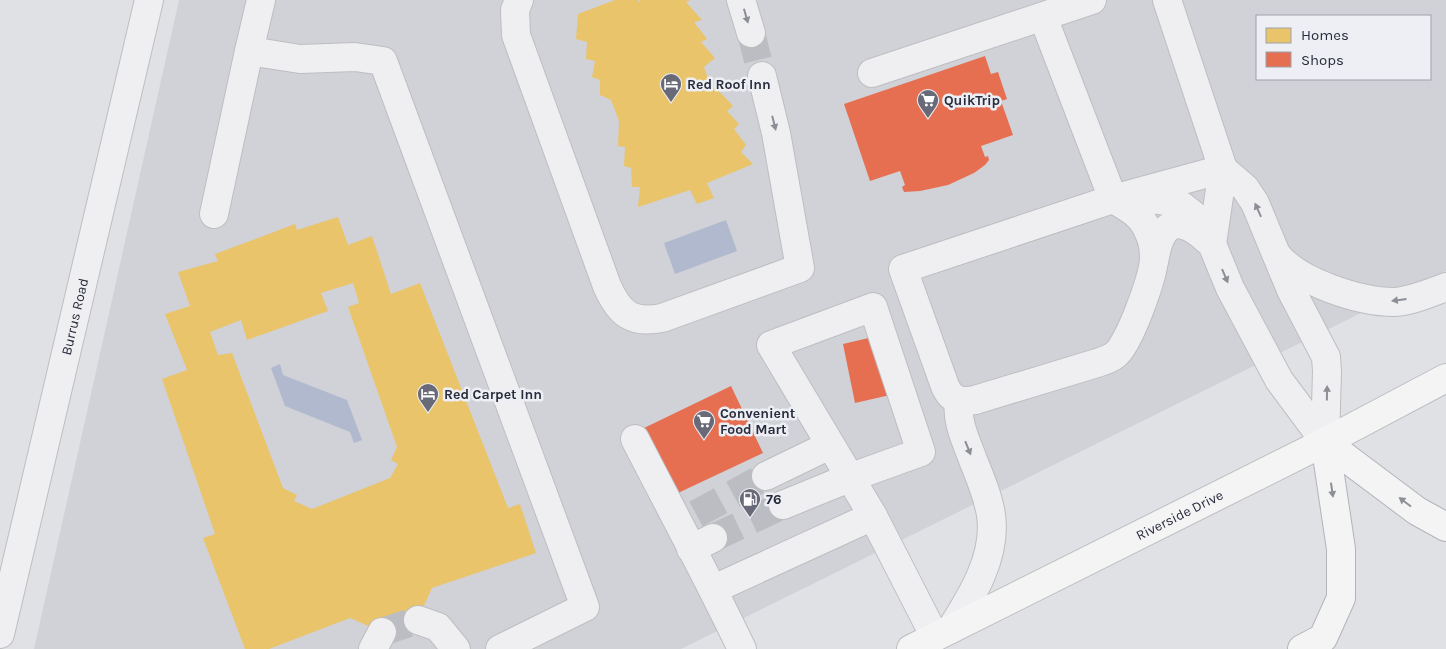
<svg xmlns="http://www.w3.org/2000/svg" width="1446" height="649" viewBox="0 0 1446 649" font-family="Karla,sans-serif">
<style>
.built{fill:#d0d2d8;fill-rule:evenodd}
.water{fill:#b0b9ce}
.homes{fill:#e9c46a;fill-rule:evenodd}
.shops{fill:#e76f51}
.lines{fill:none;stroke-linecap:round;stroke-linejoin:round}
.minor-tunnel{stroke:#bbbdc2;stroke-width:28;stroke-dasharray:28 14;stroke-linecap:butt}
.minor-casing{stroke:#bdbec1;stroke-width:30}
.major-casing{stroke:#bcbec2;stroke-width:30}
.highway-casing{stroke:#b2b4b9;stroke-width:30}
.minor{stroke:#efeff1;stroke-width:28}
.major{stroke:#f4f4f5;stroke-width:28}
.highway{stroke:#f4f4f5;stroke-width:28}
.oneway{fill:#8c8e96}
.oneway2{fill:#8e9098}
.labels{text-anchor:middle;stroke-width:5;stroke-linejoin:round;paint-order:stroke}
.poi-label{font-size:14px;font-weight:bold;fill:#282c3c;stroke:#edeff4;text-anchor:start}
.street-label{font-size:14px;fill:#282c3c;stroke:#edeff4}
</style>
<rect width="100%" height="100%" fill="#e0e1e4"/>
<path class="built" d="M 179,0 L 1446,0 L 1446,271 L 681,649 L 34,649 ZM 1257,16 L 1430,16 L 1430,79 L 1257,79 Z"/>
<g class="water">
<path d="M 726,220 L 737,251 L 675,274 L 664,243 Z"/>
<path d="M 280,364 L 283,375 L 347,400 L 362,440 L 354,443 L 350,432 L 285,406 L 271,368 Z"/>
</g>
<g class="homes">
<path d="M 615,0 L 638,0 L 639,3 L 640,0 L 691,0 L 686,2 L 702,20 L 694,22 L 707,39 L 701,42 L 715,58 L 704,67 L 712,90 L 715,87 L 733,106 L 727,111 L 739,124 L 734,129 L 746,145 L 741,152 L 753,164 L 707,183 L 714,198 L 697,204 L 690,190 L 638,207 L 640,187 L 632,187 L 631,168 L 624,166 L 625,147 L 618,146 L 619,121 L 611,100 L 600,95 L 600,80 L 592,77 L 595,61 L 586,59 L 587,42 L 576,39 L 578,14 Z"/>
<path d="M 338,217 L 348,245 L 372,236 L 391,294 L 420,283 L 508,508 L 520,504 L 536,553 L 432,588 L 411,634 L 396,638 L 350,618 L 269,649 L 245,649 L 203,538 L 215,534 L 162,379 L 187,370 L 165,314 L 190,306 L 178,272 L 218,261 L 215,254 L 295,224 L 297,230 ZM 353,283 L 359,303 L 348,307 L 397,447 L 391,460 L 398,464 L 390,478 L 312,509 L 294,501 L 297,495 L 283,488 L 232,353 L 218,355 L 210,332 L 241,320 L 247,340 L 328,311 L 321,293 Z"/>
</g>
<g class="shops">
<path d="M 985,56 L 991,74 L 998,72 L 1007,99 L 1001,101 L 1013,135 L 981,146 L 985,157 L 988,156 L 989,160 L 985,165 L 974,173 L 948,185 L 920,191 L 904,192 L 902,187 L 905,185 L 900,171 L 870,181 L 844,104 Z"/>
<path d="M 877,336 L 890,395 L 855,403 L 843,344 Z"/>
<path d="M 731,386 L 763,453 L 678,493 L 644,428 Z"/>
</g>
<g class="lines">
<g class="minor-tunnel">
<path d="M 751,33 L 762,76"/>
<path d="M 696,514 L 766,476"/>
<path d="M 713,538 L 783,505"/>
<path d="M 382,632 L 418,620"/>
</g>
<g class="minor-casing">
<g id="minor">
<path d="M 261,0 L 249,51 L 300,59 L 355,57 L 383,61 L 585,607 L 500,649"/>
<path d="M 519,0 L 515,10 L 516,35 L 607,286 C 619,313 631,324 662,318 L 800,268 L 776,133 L 762,76"/>
<path d="M 741,0 L 751,33"/>
<path d="M 1167,0 L 1223,169 L 1212,244"/>
<path d="M 1043,17 L 1113,199 C 1129,208 1142,215 1149,233 C 1153,241 1154,250 1154,259 C 1153,277 1129,345 1115,355 C 1110,359 1103,361 1097,363 L 975,400 C 961,403 951,400 945,386 L 903,269 L 1113,199 L 1223,169"/>
<path d="M 872,73 L 1092,0"/>
<path d="M 1223,169 L 1245,188 L 1255,203 L 1291,290 L 1326,357 L 1327,371 L 1325,442"/>
<path d="M 1135,199 L 1159,200 L 1171,202 L 1182,206 L 1197,218 L 1212,244 L 1230,288 L 1279,380 L 1325,442"/>
<path d="M 214,214 L 249,51"/>
<path d="M 1277,255 C 1298,282 1360,302 1394,302 C 1412,301 1430,293 1446,287"/>
<path d="M 1154,261 C 1156,253 1157,244 1161,237 C 1172,214 1193,227 1207,240"/>
<path d="M 635,439 C 671,509 708,578 742,649"/>
<path d="M 766,476 L 830,445"/>
<path d="M 783,505 L 849,478 L 921,452 L 873,307 L 771,345 L 873,516 L 935,637"/>
<path d="M 691,549 L 713,538"/>
<path d="M 714,589 L 873,516"/>
<path d="M 418,620 L 438,627 L 456,649"/>
<path d="M 951,629 C 972,596 997,556 991,515 C 988,496 980,477 973,460 C 966,440 956,422 959,400"/>
<path id="s1" d="M 0,634 L 149,0"/>
<path d="M 373,649 L 382,632"/>
</g>
</g>
<g class="major-casing">
<g id="major">
<path id="s2" d="M 911,649 L 1325,442 L 1446,378"/>
</g>
</g>
<g class="highway-casing">
<g id="highway">
<path d="M 1325,442 L 1417,511 L 1446,527"/>
<path d="M 1302,649 L 1323,638 L 1341,598 L 1341,549 L 1325,442"/>
</g>
</g>
<use href="#minor" class="minor"/>
<use href="#major" class="major"/>
<use href="#highway" class="highway"/>
</g>
<defs><path id="oneway-solid" d="M-6-.8H1V-3.2L6.5 0L1 3.2V.8H-6Z" transform="scale(1.25)"/></defs>
<g class="oneway">
<use href="#oneway-solid" transform="translate(746 16) rotate(74)"/>
<use href="#oneway-solid" transform="translate(774 123) rotate(76)"/>
<use href="#oneway-solid" transform="translate(1258 210) rotate(-114)"/>
<use href="#oneway-solid" transform="translate(1225 276) rotate(67)"/>
<use href="#oneway-solid" transform="translate(1399 300) rotate(173)"/>
<use href="#oneway-solid" transform="translate(1327 393) rotate(-89)"/>
<use href="#oneway-solid" transform="translate(968 448) rotate(68)"/>
</g>
<g class="oneway2">
<use href="#oneway-solid" transform="translate(1332 490) rotate(82)"/>
<use href="#oneway-solid" transform="translate(1405 502) rotate(-143)"/>
</g>
<defs>
<g id="hotel-pin" transform="scale(1.125)"><path d="M0 17L-7.5 6A9.5 9.5 0 1 1 7.5 6Z" fill="#686b77" stroke="#edeff4"/><path d="M-6-4.5h1.5V1H6V5H4.5V3h-9V5H-6ZM-4 0a1.8 1.8 0 1 1 3.6 0ZM.5 0V-2.5h3Q6-2.5 6 0Z" fill="#fff"/></g>
<g id="supermarket-pin" transform="scale(1.125)"><path d="M0 17L-7.5 6A9.5 9.5 0 1 1 7.5 6Z" fill="#686b77" stroke="#edeff4"/><path d="M-6-5.5h2.5l.6 2H6L4.5 2H-2.5L-4.4-4H-6ZM-1.5 3.2a1.3 1.3 0 1 0 .1 0ZM3 3.2a1.3 1.3 0 1 0 .1 0Z" fill="#fff"/></g>
<g id="fuel-pin" transform="scale(1.125)"><path d="M0 17L-7.5 6A9.5 9.5 0 1 1 7.5 6Z" fill="#686b77" stroke="#edeff4"/><path d="M-5.5-6h7V0h2V4h1.3V-2.5L3-4.5l.8-.8L6-3V5H2.5V1h-1V6h-7ZM-4.2-4.7v3.2H.2V-4.7Z" fill="#fff"/></g>
</defs>
<g fill-rule="evenodd">
<use href="#hotel-pin" x="671" y="84"/>
<use href="#supermarket-pin" x="928" y="100"/>
<use href="#hotel-pin" x="428" y="394"/>
<use href="#supermarket-pin" x="704" y="421"/>
<use href="#fuel-pin" x="750" y="499"/>
</g>
<g class="labels">
<g class="poi-label">
<text x="687" y="89">Red Roof Inn</text>
<text x="944" y="105">QuikTrip</text>
<text x="444" y="399">Red Carpet Inn</text>
<text x="720" y="418">Convenient<tspan x="720" dy="16">Food Mart</tspan></text>
<text x="766" y="504">76</text>
</g>
<g class="street-label">
<text dy="5" stroke="none"><textPath href="#s1" startOffset="326">Burrus Road</textPath></text>
<text dy="5" stroke="none"><textPath href="#s2" startOffset="300">Riverside Drive</textPath></text>
</g>
</g>
<rect x="1256" y="15" width="175" height="65" fill="#edeff4" stroke="#9ea1aa"/>
<rect x="1266" y="28" width="25" height="15" fill="#e9c46a" stroke="#9ea1aa"/>
<text x="1301" y="40" font-size="15" fill="#282c3c">Homes</text>
<rect x="1266" y="52" width="25" height="15" fill="#e76f51" stroke="#9ea1aa"/>
<text x="1301" y="65" font-size="15" fill="#282c3c">Shops</text>
</svg>
